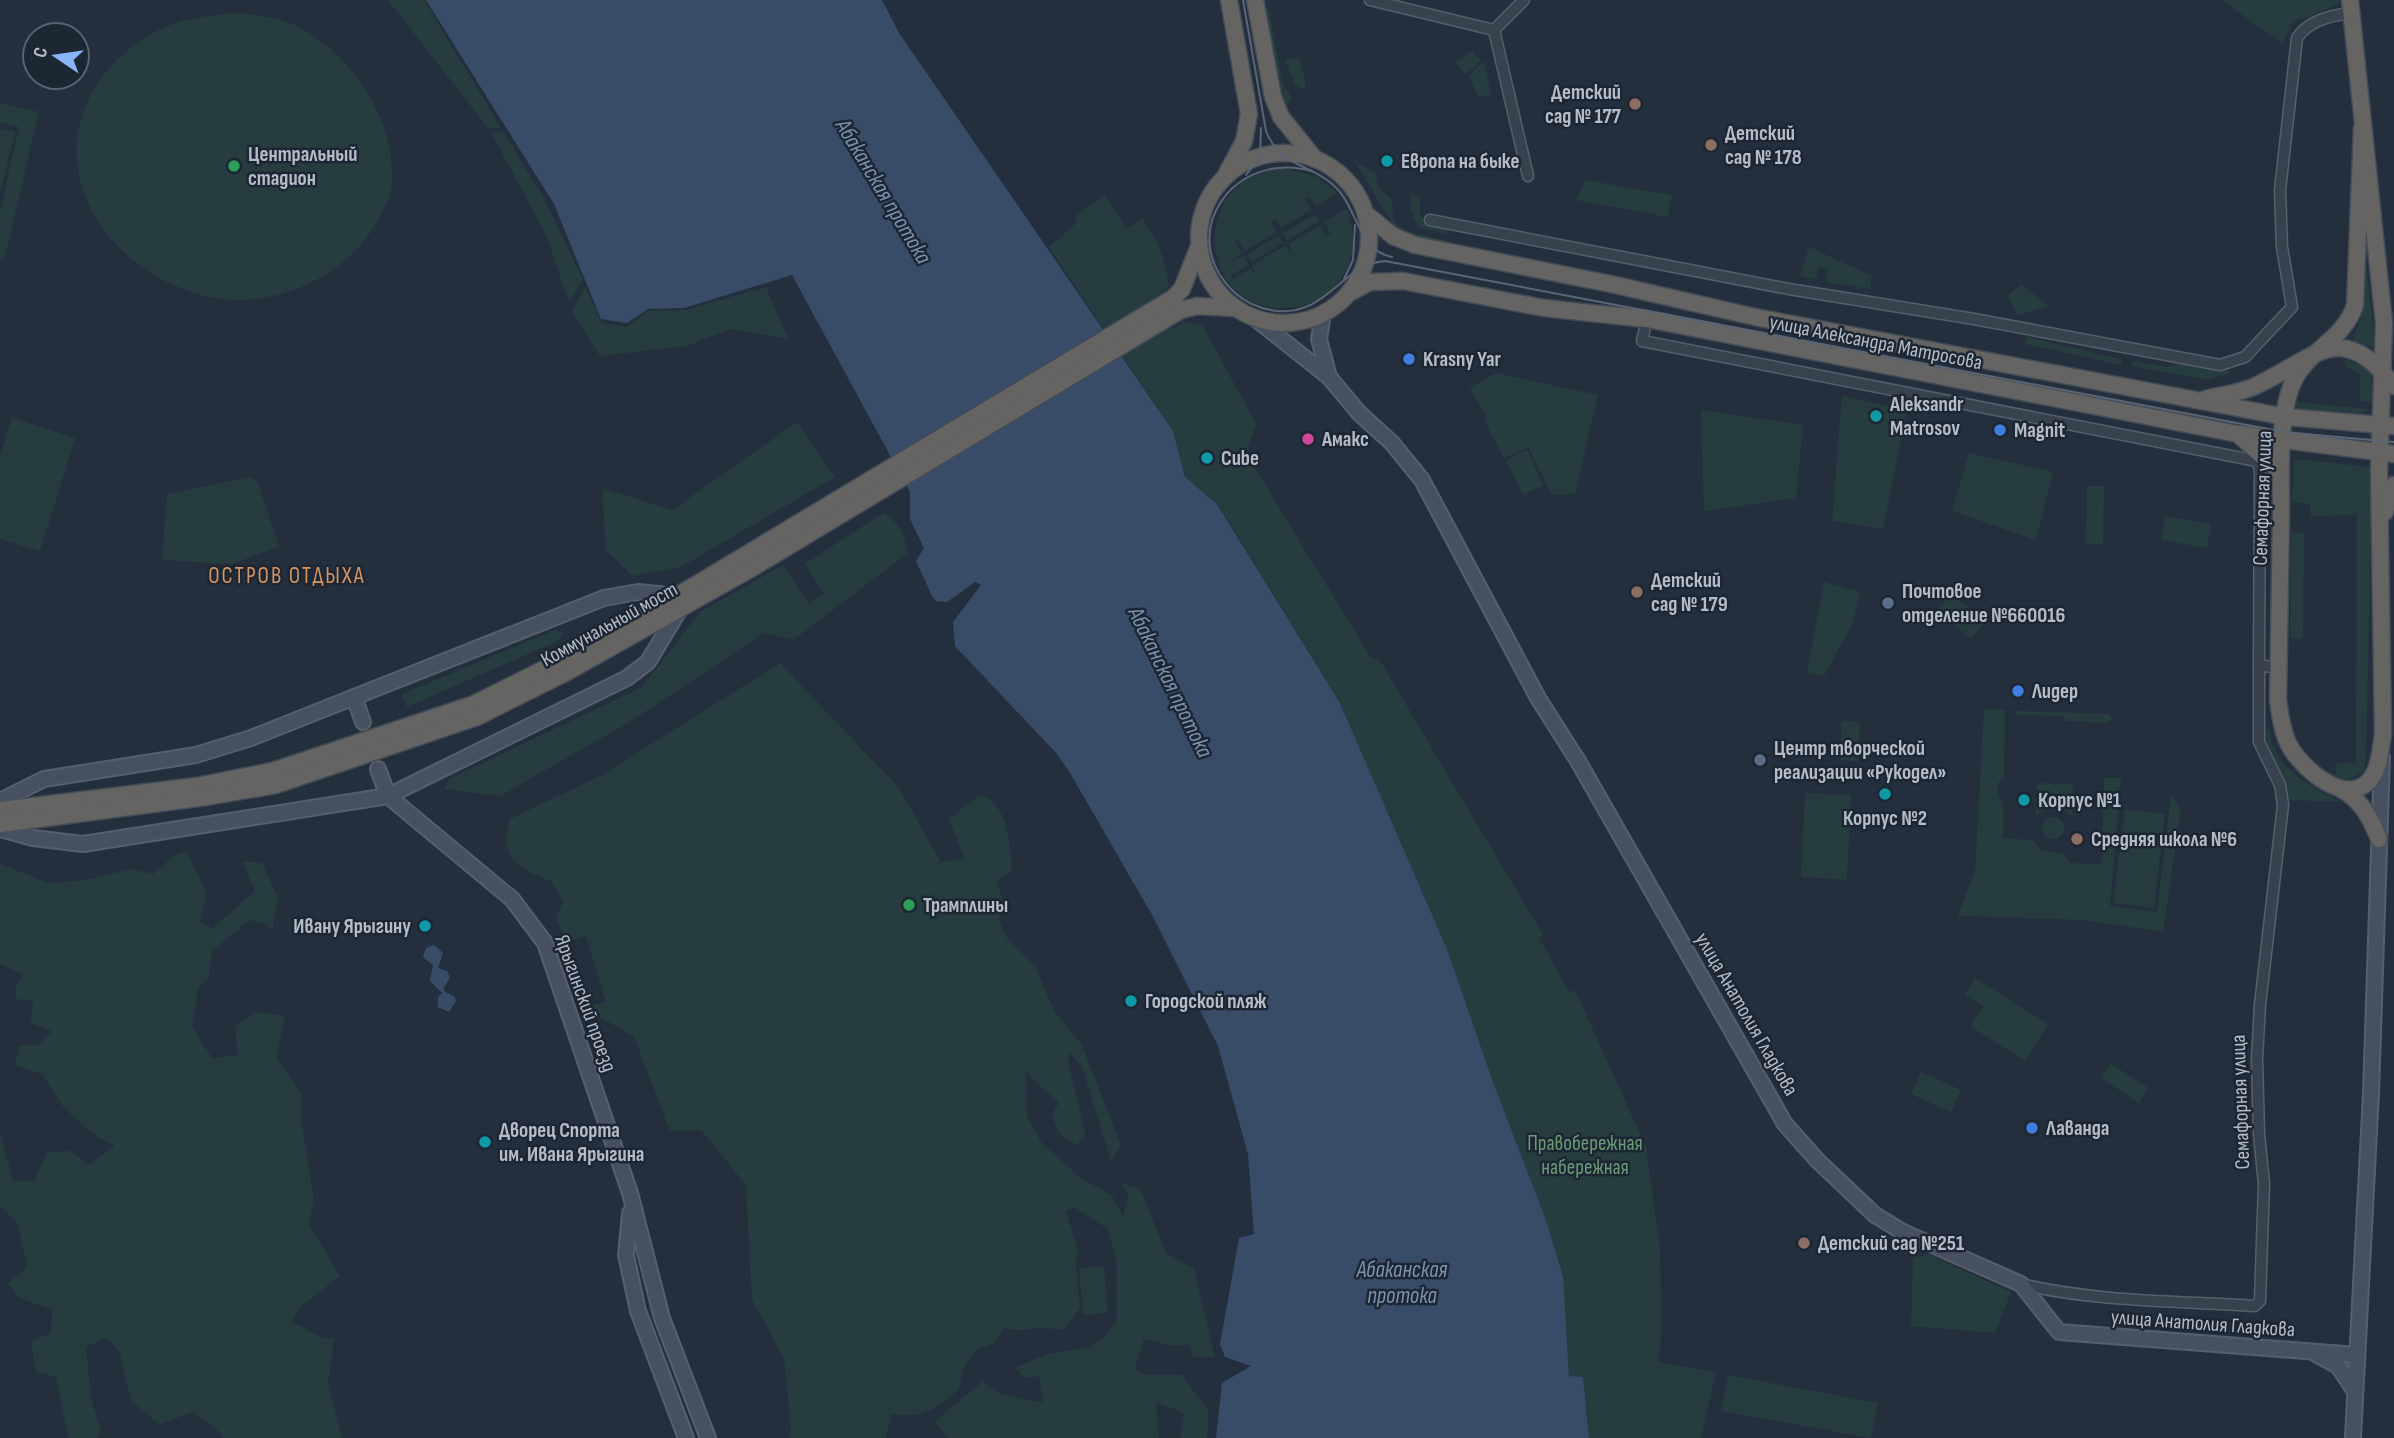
<svg xmlns="http://www.w3.org/2000/svg" width="2394" height="1438" viewBox="0 0 2394 1438" font-family="'Sofia Sans Condensed',sans-serif">
<style>
.green{fill:#263c3f}
.water{fill:#394c67}
.lines{fill:none;stroke-linecap:round;stroke-linejoin:round}
.minor-casing{stroke:#565f6c;stroke-width:13}
.secondary-casing{stroke:#565f6c;stroke-width:18}
.trunk-casing{stroke:#434c59;stroke-width:19}
.minor{stroke:#38414e;stroke-width:10}
.secondary{stroke:#465061;stroke-width:14}
.trunk{stroke:#656462;stroke-width:16}
.tram{stroke:#5a6575;stroke-width:2}
.education-dot{fill:#8d6e63;stroke:#1d2633;stroke-width:2.5}
.culture-dot{fill:#0f9aa8;stroke:#1d2633;stroke-width:2.5}
.leisure-dot{fill:#2e9e5b;stroke:#1d2633;stroke-width:2.5}
.shop-dot{fill:#3f7fe0;stroke:#1d2633;stroke-width:2.5}
.hotel-dot{fill:#d1479c;stroke:#1d2633;stroke-width:2.5}
.service-dot{fill:#5c6f8a;stroke:#1d2633;stroke-width:2.5}
.labels{text-anchor:middle;stroke-width:5;stroke-linejoin:round;paint-order:stroke}
.poi-label{font-size:21px;font-weight:bold;fill:#b4bcc9;stroke:#1d2633;text-anchor:start}
.street-label{font-size:21px;fill:#b4bcc9;stroke:#1d2633}
.park-label{font-size:21px;fill:#6b9a76;stroke:#1d2633}
.water-label{font-size:23px;font-style:italic;fill:#7c92b1;stroke:#1d2633}
.neighbourhood-label{font-size:23px;letter-spacing:2px;fill:#d59563;stroke:#1d2633}
</style>
<rect width="100%" height="100%" fill="#242f3e"/>
<g class="green">
<path d="M 388,0 L 424,0 L 501,128 L 488,128 Z"/>
<path d="M 2221,0 L 2338,0 L 2339,4 L 2292,23 L 2283,44 Z"/>
<path d="M 1264,6 L 1269,9 L 1282,80 L 1291,97 L 1288,105 L 1278,89 Z"/>
<path d="M 240,13 C 259,15 280,18 297,26 C 354,56 400,125 391,191 C 391,197 386,204 383,210 C 360,261 309,293 254,299 C 225,303 193,295 167,282 C 65,230 40,111 140,41 C 169,20 205,15 240,13 Z"/>
<path d="M 1472,51 L 1481,61 L 1466,74 L 1455,62 Z"/>
<path d="M 1299,57 L 1306,84 L 1304,90 L 1295,85 L 1285,60 Z"/>
<path d="M 1484,61 L 1491,94 L 1478,98 L 1469,75 Z"/>
<path d="M 0,103 L 39,112 L 4,261 L 0,260 L 0,211 L 19,127 L 0,122 Z"/>
<path d="M 0,128 L 15,132 L 0,194 Z"/>
<path d="M 503,131 L 545,200 L 583,280 L 569,302 L 546,235 L 492,134 Z"/>
<path d="M 1355,161 L 1376,173 L 1378,187 L 1391,198 L 1394,222 L 1407,231 L 1448,241 L 1450,244 L 1397,232 Z"/>
<path d="M 1285,168 L 1317,177 L 1337,193 L 1316,206 L 1310,197 L 1305,199 L 1311,210 L 1281,228 L 1276,219 L 1271,222 L 1277,232 L 1245,251 L 1238,240 L 1235,241 L 1242,254 L 1224,265 L 1244,256 L 1249,265 L 1231,275 L 1232,279 L 1251,268 L 1258,279 L 1252,265 L 1286,245 L 1292,255 L 1289,244 L 1320,225 L 1326,236 L 1331,234 L 1324,222 L 1347,209 C 1357,234 1355,262 1337,284 C 1324,299 1305,308 1286,308 C 1194,311 1188,174 1285,168 Z"/>
<path d="M 1585,180 L 1672,195 L 1668,217 L 1576,200 Z"/>
<path d="M 1411,194 L 1420,199 L 1420,213 L 1425,223 L 1447,230 L 1446,234 L 1418,227 L 1410,209 Z"/>
<path d="M 1105,195 L 1126,228 L 1143,219 C 1156,237 1169,266 1168,288 L 1153,298 L 1172,329 L 1185,321 L 1203,326 L 1256,424 L 1246,453 L 1371,658 L 1379,659 L 1543,935 L 1539,938 L 1570,993 L 1575,990 L 1646,1147 L 1660,1249 L 1662,1328 L 1658,1362 L 1716,1372 L 1701,1438 L 1589,1438 L 1583,1377 L 1569,1376 L 1567,1336 L 1546,1220 L 1493,1082 L 1447,949 L 1340,703 L 1218,504 L 1185,477 L 1173,431 L 1049,247 L 1075,224 L 1078,214 Z"/>
<path d="M 1315,214 L 1319,221 L 1287,241 L 1283,233 Z"/>
<path d="M 1278,236 L 1283,243 L 1252,262 L 1248,254 Z"/>
<path d="M 1809,247 L 1872,276 L 1870,289 L 1826,282 L 1828,270 L 1818,267 L 1816,279 L 1800,276 Z"/>
<path d="M 2366,261 L 2375,348 L 2353,341 L 2361,316 Z"/>
<path d="M 2021,284 L 2049,306 L 2017,315 L 2008,296 Z"/>
<path d="M 585,286 L 602,323 L 626,327 L 648,311 L 685,310 L 766,287 L 788,339 L 730,329 L 687,346 L 600,356 L 572,312 Z"/>
<path d="M 2027,337 L 2122,359 L 2121,365 L 2025,344 Z"/>
<path d="M 2344,359 L 2363,366 L 2371,374 L 2374,403 L 2360,401 L 2360,375 L 2346,366 Z"/>
<path d="M 2133,361 L 2166,367 L 2179,364 L 2209,370 L 2227,368 L 2230,373 L 2208,380 L 2131,366 Z"/>
<path d="M 1496,373 L 1598,395 L 1575,494 L 1552,495 L 1528,447 L 1504,458 L 1484,420 L 1487,417 L 1470,388 Z"/>
<path d="M 1842,396 L 1907,410 L 1883,529 L 1832,521 Z"/>
<path d="M 2296,402 L 2371,409 L 2357,415 L 2296,409 Z"/>
<path d="M 1701,410 L 1803,425 L 1796,498 L 1704,511 Z"/>
<path d="M 12,418 L 75,438 L 40,551 L 0,539 L 0,456 Z"/>
<path d="M 797,422 L 835,477 L 679,568 L 633,576 L 606,550 L 602,488 L 672,510 Z"/>
<path d="M 1527,450 L 1543,485 L 1523,495 L 1506,460 Z"/>
<path d="M 1969,453 L 2053,472 L 2036,540 L 1952,511 Z"/>
<path d="M 2296,459 L 2369,467 L 2372,471 L 2366,760 L 2364,771 L 2348,780 L 2335,776 L 2337,763 L 2356,763 L 2357,515 L 2311,516 L 2310,504 L 2292,502 L 2294,463 Z"/>
<path d="M 250,477 L 257,481 L 279,547 L 231,564 L 162,560 L 167,494 Z"/>
<path d="M 2087,486 L 2104,486 L 2103,544 L 2086,544 Z"/>
<path d="M 883,513 C 900,523 904,535 908,553 L 793,640 L 764,633 L 628,723 L 500,796 L 444,789 L 449,779 L 642,687 L 700,612 L 783,565 L 809,604 L 824,593 L 805,564 Z"/>
<path d="M 2165,516 L 2211,524 L 2207,548 L 2161,540 Z"/>
<path d="M 2291,533 L 2304,533 L 2303,638 L 2290,638 Z"/>
<path d="M 1824,582 L 1860,592 L 1852,624 L 1824,676 L 1807,673 Z"/>
<path d="M 1951,594 L 1985,622 L 1971,639 L 1937,610 Z"/>
<path d="M 555,630 L 563,633 L 558,641 L 407,707 L 402,694 Z"/>
<path d="M 780,663 L 899,788 L 941,862 L 964,858 L 949,819 L 979,795 C 1009,803 1010,844 1012,870 L 997,881 L 1005,912 L 998,919 L 1008,940 L 1035,967 L 1055,1012 L 1082,1045 L 1121,1146 L 1111,1161 L 1082,1066 L 1070,1053 L 1068,1061 L 1086,1137 L 1075,1145 L 1058,1132 L 1052,1114 L 1059,1103 L 1026,1073 L 1027,1116 L 1041,1142 L 1078,1176 L 1112,1196 L 1123,1216 L 1129,1195 L 1121,1183 L 1140,1188 L 1166,1253 L 1194,1269 L 1215,1357 L 1193,1357 L 1189,1345 L 1173,1346 L 1144,1339 L 1135,1368 L 1143,1375 L 1182,1375 L 1209,1412 L 1207,1438 L 1180,1438 L 1184,1413 L 1156,1402 L 1159,1438 L 949,1438 L 934,1422 L 983,1381 L 1000,1394 L 1043,1403 L 1039,1376 L 1025,1378 L 1015,1368 L 1047,1354 L 1088,1348 L 1106,1335 L 1117,1321 L 1117,1265 L 1108,1229 L 1074,1207 L 1066,1211 L 1078,1251 L 1076,1263 L 1080,1308 L 1066,1328 C 1056,1331 1048,1327 1038,1328 C 1025,1329 1018,1332 1005,1328 L 993,1344 C 969,1349 963,1366 959,1389 C 934,1410 925,1419 891,1414 L 886,1438 L 789,1438 L 791,1429 L 784,1358 L 752,1300 L 746,1185 L 701,1130 L 670,1131 L 634,1037 L 595,1014 L 592,1005 L 606,1002 L 586,936 L 565,942 L 556,916 L 563,902 L 551,881 C 518,869 498,859 510,819 L 602,775 Z"/>
<path d="M 1984,709 L 2005,710 L 2004,778 L 1998,783 L 1998,796 L 2003,802 L 2003,837 L 2033,841 L 2041,850 L 2063,854 L 2070,863 L 2102,864 L 2104,778 L 2121,778 L 2110,906 L 2157,912 L 2171,795 L 2181,808 L 2163,932 L 2083,920 L 1958,916 L 1975,870 Z"/>
<path d="M 2016,711 L 2109,714 L 2113,719 L 2107,723 L 2066,721 L 2063,716 L 2016,715 Z"/>
<path d="M 1842,721 L 1860,722 L 1858,761 L 1840,760 Z"/>
<path d="M 2266,729 L 2269,729 C 2275,769 2309,786 2342,802 L 2289,800 C 2286,776 2261,755 2266,729 Z"/>
<path d="M 2037,783 L 2073,784 L 2072,817 L 2065,810 L 2044,809 L 2036,815 Z"/>
<path d="M 1805,793 L 1851,795 L 1847,880 L 1801,877 Z"/>
<path d="M 2125,809 L 2165,814 L 2154,908 L 2113,903 Z"/>
<circle cx="2053" cy="828" r="11"/>
<path d="M 186,851 L 207,893 L 200,920 L 212,929 L 255,891 L 242,861 L 262,863 L 278,898 L 272,931 L 266,924 L 250,920 L 212,951 L 209,977 L 198,989 L 192,1027 L 212,1058 L 238,1055 L 235,1027 L 254,1012 L 285,1016 L 276,1057 L 302,1095 L 301,1119 L 314,1199 L 309,1225 L 340,1276 L 302,1306 L 291,1322 C 307,1327 316,1339 334,1339 L 328,1384 L 342,1438 L 223,1438 L 214,1426 L 193,1412 L 159,1424 L 131,1401 L 119,1350 L 105,1338 L 86,1347 L 91,1398 L 101,1432 L 97,1438 L 68,1438 L 56,1377 L 36,1372 L 31,1341 L 51,1333 L 52,1310 L 20,1298 L 8,1283 L 27,1267 L 18,1224 L 0,1207 L 0,1132 L 13,1181 L 34,1181 L 47,1152 L 71,1151 L 89,1165 L 115,1146 L 97,1137 L 64,1108 L 42,1074 L 15,1065 L 19,1045 L 38,1045 L 52,1031 L 31,1023 L 33,1001 L 16,999 L 16,986 L 23,975 L 0,964 L 0,864 L 49,883 L 86,880 L 131,869 L 153,874 L 174,856 Z"/>
<path d="M 1975,978 L 2048,1024 L 2025,1061 L 1970,1026 L 1983,1006 L 1965,995 Z"/>
<path d="M 2110,1063 L 2148,1088 L 2139,1103 L 2101,1078 Z"/>
<path d="M 1921,1072 L 1961,1090 L 1951,1112 L 1911,1094 Z"/>
<path d="M 1927,1254 L 2011,1292 L 1995,1333 L 1911,1326 L 1913,1259 Z"/>
<path d="M 1104,1266 L 1108,1313 L 1083,1315 L 1079,1268 Z"/>
<path d="M 1728,1375 L 1878,1403 L 1871,1438 L 1721,1411 Z"/>
</g>
<g class="water">
<path d="M 426,0 L 882,0 L 899,33 L 1173,431 L 1185,477 L 1217,504 L 1340,703 L 1447,949 L 1493,1082 L 1546,1220 L 1563,1277 L 1569,1376 L 1583,1377 L 1589,1438 L 1216,1438 L 1222,1383 L 1251,1366 L 1225,1357 L 1220,1344 L 1239,1238 L 1254,1234 L 1248,1154 L 1218,1046 L 1151,913 L 1070,773 L 1057,754 L 955,646 L 953,622 L 981,585 L 975,582 L 947,602 L 936,601 L 932,596 L 916,561 L 924,548 L 910,519 L 910,492 L 792,275 L 684,308 L 648,309 L 627,323 L 601,319 L 554,204 Z"/>
<path d="M 434,945 L 443,953 L 438,968 L 447,971 L 450,977 L 444,988 L 445,992 L 454,996 L 456,1001 L 449,1012 L 438,1007 L 438,997 L 442,993 L 430,981 L 433,965 L 423,957 L 426,948 Z"/>
</g>
<g class="lines">
<g class="minor-casing">
<g id="minor">
<path d="M 1370,0 L 1494,30"/>
<path d="M 1494,30 L 1528,176"/>
<path d="M 1494,30 L 1524,0"/>
<path d="M 1430,220 L 1789,289 L 1974,319 L 2220,365 L 2245,357 L 2292,307 L 2282,247 L 2280,190 L 2297,38 C 2308,21 2332,15 2351,13"/>
<path d="M 1647,319 L 1642,341 L 2257,461 L 2260,470 L 2259,665 L 2278,668"/>
<path d="M 2021,1284 C 2096,1302 2178,1301 2255,1306 L 2260,1301 L 2264,1184 L 2259,1134 L 2257,1059 L 2260,1005 L 2283,805 L 2280,785 L 2259,742 L 2259,665"/>
</g>
</g>
<g class="secondary-casing">
<g id="secondary">
<path d="M 1323,314 L 1319,339 L 1329,377"/>
<path d="M 1257,320 L 1329,377 L 1359,413 L 1392,443 L 1422,480 L 1538,698 L 1578,761 L 1785,1124 L 1817,1160 L 1875,1215 L 1903,1232 L 2021,1284 L 2059,1332 L 2357,1355"/>
<path d="M 354,697 L 363,722"/>
<path d="M 378,769 L 388,796 L 512,899 L 545,943 L 630,1193 L 662,1318 L 708,1438"/>
<path d="M 0,801 L 44,779 L 196,755 L 251,738 L 604,598 L 638,592 L 677,596"/>
<path d="M 0,829 L 33,838 L 83,844 L 388,796 L 627,678 L 648,662 L 681,607"/>
<path d="M 630,1213 L 626,1255 L 638,1311 L 686,1438"/>
<path d="M 2316,1354 L 2338,1366 L 2354,1390"/>
<path d="M 2353,1438 L 2371,1093 L 2382,757"/>
</g>
</g>
<g class="trunk-casing">
<g id="trunk">
<path d="M 1255,0 L 1273,97 L 1281,117 L 1315,159"/>
<path d="M 2350,0 L 2384,323 L 2379,471 L 2383,735 C 2380,750 2380,770 2368,782 C 2343,806 2299,766 2288,743 C 2282,730 2280,715 2278,700 C 2279,638 2280,576 2281,514 C 2281,476 2278,422 2291,387 C 2304,351 2344,341 2355,305 L 2362,128"/>
<circle cx="1284" cy="238" r="85"/>
<path d="M 1227,173 L 1244,141 L 1249,114 L 1229,0"/>
<path d="M 1366,214 L 1393,236 L 1415,245 L 1611,284 L 1755,317 L 2286,417 L 2394,426"/>
<path d="M 1351,292 L 1370,282 L 1403,281 L 1544,308 L 1647,319 L 2238,434 L 2394,454"/>
<path d="M 2205,399 C 2221,395 2239,393 2253,387 C 2315,359 2340,316 2394,386"/>
<path d="M 2240,436 L 2281,473"/>
<path d="M 2385,512 L 2394,485"/>
<path d="M 2341,789 C 2362,801 2370,817 2379,839"/>
<path d="M 0,810 L 197,786 L 272,771 L 474,704 L 564,659 L 677,596 L 1173,298 L 1182,289 L 1199,246"/>
<path d="M 0,824 L 206,797 L 276,785 L 477,717 L 569,671 L 754,567 L 1181,310 L 1197,306 L 1234,308"/>
</g>
</g>
<use href="#minor" class="minor"/>
<use href="#secondary" class="secondary"/>
<use href="#trunk" class="trunk"/>
<g class="tram">
<path d="M 1243,0 L 1266,131 C 1281,170 1316,163 1340,192 C 1358,214 1360,251 1392,257"/>
<path d="M 1312,171 C 1233,149 1174,235 1234,292 C 1246,303 1261,309 1277,311 C 1328,315 1341,265 1385,261 L 2284,432 L 2394,442"/>
<path d="M 1246,175 L 1260,157 L 1261,128"/>
<path d="M 1344,279 L 1353,260 L 1355,225"/>
</g>
</g>
<g class="education-dot">
<circle cx="1635" cy="104" r="7"/>
<circle cx="1711" cy="145" r="7"/>
<circle cx="1637" cy="592" r="7"/>
<circle cx="2077" cy="839" r="7"/>
<circle cx="1804" cy="1243" r="7"/>
</g>
<g class="culture-dot">
<circle cx="1387" cy="161" r="7"/>
<circle cx="1876" cy="416" r="7"/>
<circle cx="1207" cy="458" r="7"/>
<circle cx="1885" cy="794" r="7"/>
<circle cx="2024" cy="800" r="7"/>
<circle cx="425" cy="926" r="7"/>
<circle cx="1131" cy="1001" r="7"/>
<circle cx="485" cy="1142" r="7"/>
</g>
<g class="leisure-dot">
<circle cx="234" cy="166" r="7"/>
<circle cx="909" cy="905" r="7"/>
</g>
<g class="shop-dot">
<circle cx="1409" cy="359" r="7"/>
<circle cx="2000" cy="430" r="7"/>
<circle cx="2018" cy="691" r="7"/>
<circle cx="2032" cy="1128" r="7"/>
</g>
<circle class="hotel-dot" cx="1308" cy="439" r="7"/>
<g class="service-dot">
<circle cx="1888" cy="603" r="7"/>
<circle cx="1760" cy="760" r="7"/>
</g>
<g class="labels">
<g class="poi-label">
<text x="1621" y="99" text-anchor="end">Детский<tspan x="1621" dy="24">сад № 177</tspan></text>
<text x="1725" y="140">Детский<tspan x="1725" dy="24">сад № 178</tspan></text>
<text x="248" y="161">Центральный<tspan x="248" dy="24">стадион</tspan></text>
<text x="1401" y="168">Европа на быке</text>
<text x="1423" y="366">Krasny Yar</text>
<text x="1890" y="411">Aleksandr<tspan x="1890" dy="24">Matrosov</tspan></text>
<text x="2014" y="437">Magnit</text>
<text x="1322" y="446">Амакс</text>
<text x="1221" y="465">Cube</text>
<text x="1651" y="587">Детский<tspan x="1651" dy="24">сад № 179</tspan></text>
<text x="1902" y="598">Почтовое<tspan x="1902" dy="24">отделение №660016</tspan></text>
<text x="2032" y="698">Лидер</text>
<text x="1774" y="755">Центр творческой<tspan x="1774" dy="24">реализации «Рукодел»</tspan></text>
<text x="2038" y="807">Корпус №1</text>
<text x="1885" y="825" text-anchor="middle">Корпус №2</text>
<text x="2091" y="846">Средняя школа №6</text>
<text x="923" y="912">Трамплины</text>
<text x="411" y="933" text-anchor="end">Ивану Ярыгину</text>
<text x="1145" y="1008">Городской пляж</text>
<text x="2046" y="1135">Лаванда</text>
<text x="499" y="1137">Дворец Спорта<tspan x="499" dy="24">им. Ивана Ярыгина</tspan></text>
<text x="1818" y="1250">Детский сад №251</text>
</g>
<g class="street-label">
<text transform="translate(1876 342) rotate(11)" y="7">улица Александра Матросова</text>
<text transform="translate(2262 498) rotate(-88)" y="7">Семафорная улица</text>
<text transform="translate(609 624) rotate(-29)" y="7">Коммунальный мост</text>
<text transform="translate(586 1003) rotate(70)" y="7">Ярыгинский проезд</text>
<text transform="translate(1747 1014) rotate(60)" y="7">улица Анатолия Гладкова</text>
<text transform="translate(2240 1102) rotate(-92)" y="7">Семафорная улица</text>
<text transform="translate(2203 1323) rotate(4)" y="7">улица Анатолия Гладкова</text>
</g>
<g class="park-label">
<text x="1585" y="1150">Правобережная<tspan x="1585" dy="24">набережная</tspan></text>
</g>
<g class="water-label">
<text transform="translate(884 191) rotate(59)" y="8">Абаканская протока</text>
<text transform="translate(1171 682) rotate(64)" y="8">Абаканская протока</text>
<text x="1402" y="1277">Абаканская<tspan x="1402" dy="26">протока</tspan></text>
</g>
<g class="neighbourhood-label">
<text x="287" y="583">ОСТРОВ ОТДЫХА</text>
</g>
</g>
<g transform="translate(56 56) rotate(283)"><circle r="33" fill="#1d2633" stroke="#59626f" stroke-width="2"/>
<path d="M0-5L12 26L0 18L-12 26Z" fill="#8ab4f8"/>
<text y="-10" font-size="19" font-weight="bold" text-anchor="middle" fill="#b4bcc9">С</text>
</g>
</svg>
